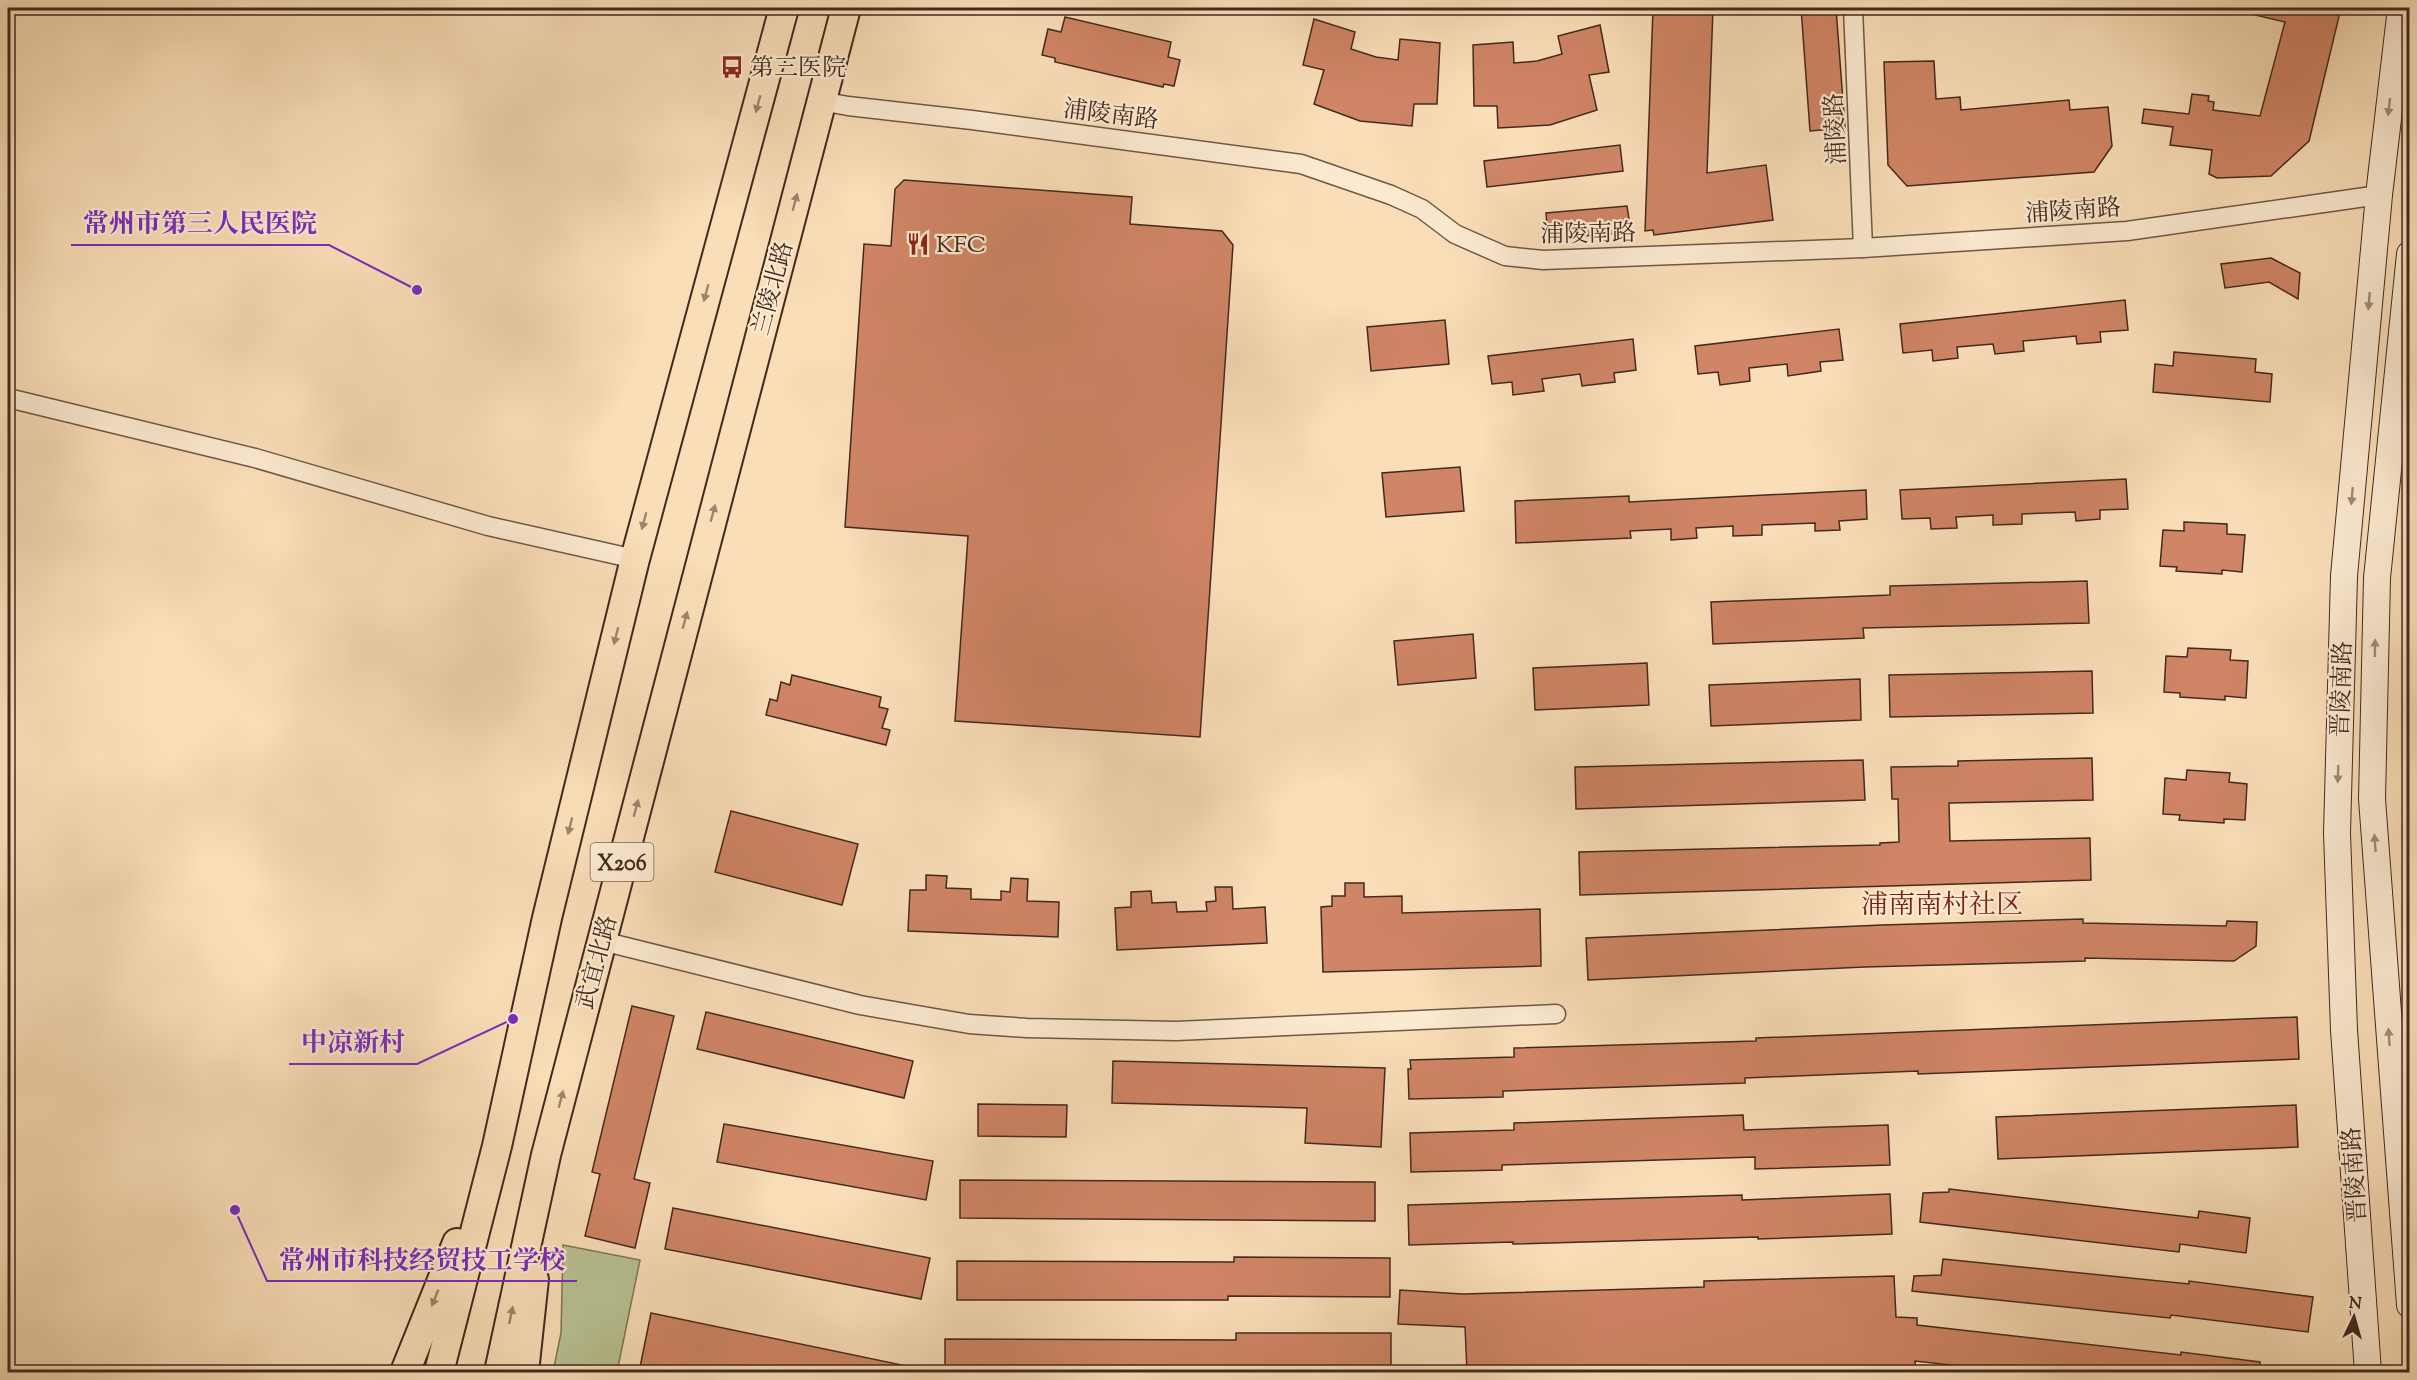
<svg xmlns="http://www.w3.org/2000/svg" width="2417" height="1380" viewBox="0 0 2417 1380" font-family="'Sorts Mill Goudy','Noto Serif SC',serif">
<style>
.green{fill:#b9c293;stroke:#7e765a;stroke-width:1.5}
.building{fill:#d08566;stroke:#422a20;stroke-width:1.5}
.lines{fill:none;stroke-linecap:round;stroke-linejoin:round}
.minor-casing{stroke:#705746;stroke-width:21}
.secondary-casing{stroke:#422a20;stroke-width:28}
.primary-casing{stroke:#422a20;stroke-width:32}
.minor{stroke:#fcead1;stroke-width:18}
.secondary{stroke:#fcead1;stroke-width:26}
.primary{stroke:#fadeb8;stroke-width:28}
.oneway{fill:#9e846c}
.oneway2{fill:#9f8a78}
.labels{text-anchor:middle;stroke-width:4.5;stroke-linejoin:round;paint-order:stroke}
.shield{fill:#fcead1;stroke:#7a6455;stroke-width:1.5}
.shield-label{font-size:22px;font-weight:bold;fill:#422a20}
.poi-label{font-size:24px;fill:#422a20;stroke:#fcead1;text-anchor:start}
.street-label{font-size:24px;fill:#422a20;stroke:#fcead1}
.quarter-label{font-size:27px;fill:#7a1f14;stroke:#fcead1}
.leader{fill:none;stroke:#7b2cbf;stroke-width:2}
.callout-dot{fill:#7b2cbf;stroke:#fcead1;stroke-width:2}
.callout-label{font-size:26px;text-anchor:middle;font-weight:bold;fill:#7b2cbf;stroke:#fcead1;stroke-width:4.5;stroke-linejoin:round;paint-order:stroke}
</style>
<rect width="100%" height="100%" fill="#fadeb8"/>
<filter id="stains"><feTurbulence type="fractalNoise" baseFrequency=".00333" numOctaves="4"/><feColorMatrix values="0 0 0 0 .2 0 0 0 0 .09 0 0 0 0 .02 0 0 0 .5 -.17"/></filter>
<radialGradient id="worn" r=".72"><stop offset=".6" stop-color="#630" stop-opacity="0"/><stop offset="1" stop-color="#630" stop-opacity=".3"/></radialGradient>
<path class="green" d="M 563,1245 L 640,1260 L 617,1372 L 553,1372 L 561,1333 Z"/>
<g class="building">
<path d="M 1653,8 L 1713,8 L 1707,173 L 1766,165 L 1773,220 L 1654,235 L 1653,230 L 1645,231 Z"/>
<path d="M 1801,8 L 1836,8 L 1845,128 L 1810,131 Z"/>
<path d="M 2252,8 L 2341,8 L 2309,141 L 2271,176 L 2217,178 L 2209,174 L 2212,150 L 2170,145 L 2173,127 L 2142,123 L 2144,109 L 2189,114 L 2192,94 L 2209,96 L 2208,101 L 2214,102 L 2213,110 L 2260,116 L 2285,22 L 2251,14 Z"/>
<path d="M 1065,17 L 1171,42 L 1168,57 L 1180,60 L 1174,86 L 1164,84 L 1163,87 L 1094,71 L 1055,62 L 1055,58 L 1042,55 L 1048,29 L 1061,32 Z"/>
<path d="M 1314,19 L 1355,32 L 1351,49 L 1376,57 L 1398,60 L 1400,39 L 1440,43 L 1437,104 L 1414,104 L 1412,126 L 1360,121 L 1314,104 L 1324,70 L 1303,65 Z"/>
<path d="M 1600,25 L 1609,72 L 1589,75 L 1597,110 L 1550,125 L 1498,128 L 1497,106 L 1474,106 L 1473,45 L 1513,42 L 1514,63 L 1537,61 L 1562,54 L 1558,36 Z"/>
<path d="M 1934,61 L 1936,99 L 1960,97 L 1961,110 L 2069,100 L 2070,110 L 2108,107 L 2112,146 L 2094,172 L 1907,186 L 1888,165 L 1884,62 Z"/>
<path d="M 1620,145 L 1623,171 L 1487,187 L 1484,161 Z"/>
<path d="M 904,180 L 1132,197 L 1130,224 L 1222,231 L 1233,245 L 1200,737 L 955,721 L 968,536 L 845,527 L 864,244 L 891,246 L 895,189 Z"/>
<path d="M 1627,206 L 1631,232 L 1548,239 L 1546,213 Z"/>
<path d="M 2271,258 L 2300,273 L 2298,299 L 2269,282 L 2225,288 L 2221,264 Z"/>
<path d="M 2125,300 L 2128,330 L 2100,332 L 2101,342 L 2077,344 L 2076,336 L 2023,341 L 2024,351 L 1995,354 L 1993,344 L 1957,347 L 1958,358 L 1933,361 L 1932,350 L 1903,353 L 1900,324 Z"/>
<path d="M 1445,320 L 1449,364 L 1371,371 L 1367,327 Z"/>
<path d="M 1839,329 L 1843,360 L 1820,362 L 1821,371 L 1788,376 L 1787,364 L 1749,368 L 1750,381 L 1720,385 L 1718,372 L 1698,374 L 1695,346 Z"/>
<path d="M 1633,339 L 1636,370 L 1614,373 L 1615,382 L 1582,386 L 1580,374 L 1542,379 L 1544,391 L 1513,395 L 1512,382 L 1492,384 L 1488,356 Z"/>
<path d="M 2174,352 L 2256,359 L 2255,372 L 2272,374 L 2270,402 L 2153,392 L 2155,364 L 2173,366 Z"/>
<path d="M 1460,467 L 1464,511 L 1386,517 L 1382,473 Z"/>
<path d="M 2126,479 L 2128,509 L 2100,510 L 2100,519 L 2076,521 L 2075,512 L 2022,514 L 2022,524 L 1993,525 L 1993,515 L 1956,517 L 1957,528 L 1931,529 L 1930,518 L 1902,519 L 1900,490 Z"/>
<path d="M 1866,490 L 1867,519 L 1839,521 L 1840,530 L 1815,531 L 1815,523 L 1762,525 L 1762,535 L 1733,536 L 1733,526 L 1696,528 L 1697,538 L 1671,540 L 1671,529 L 1630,531 L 1631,538 L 1516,543 L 1515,501 L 1629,496 L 1629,502 Z"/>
<path d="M 2184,522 L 2227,524 L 2227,534 L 2245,535 L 2242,572 L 2222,570 L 2222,574 L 2176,571 L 2177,567 L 2160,566 L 2163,530 L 2184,531 Z"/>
<path d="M 2087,581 L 2089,623 L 1863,628 L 1864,638 L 1713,644 L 1711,602 L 1890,595 L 1890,586 Z"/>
<path d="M 1473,634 L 1476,678 L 1398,685 L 1394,641 Z"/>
<path d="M 2188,648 L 2231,650 L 2230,660 L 2248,661 L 2246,698 L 2225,696 L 2225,700 L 2180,697 L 2180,693 L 2164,692 L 2166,656 L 2187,657 Z"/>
<path d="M 1647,663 L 1649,705 L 1535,710 L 1533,668 Z"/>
<path d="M 2092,671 L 2093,713 L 1890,717 L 1889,675 Z"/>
<path d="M 792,675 L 881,697 L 879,707 L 888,709 L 882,728 L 890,730 L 886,745 L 766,715 L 770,699 L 777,701 L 781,682 L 790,685 Z"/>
<path d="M 1860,679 L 1861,720 L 1711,726 L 1709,685 Z"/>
<path d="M 2092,758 L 2093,800 L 1949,803 L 1950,841 L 2090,838 L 2091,880 L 1580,895 L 1579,852 L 1880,845 L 1880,843 L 1899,842 L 1898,799 L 1892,799 L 1891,767 L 1958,766 L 1958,761 Z"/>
<path d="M 1863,760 L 1865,800 L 1576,809 L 1575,767 Z"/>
<path d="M 2187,770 L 2230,773 L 2229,782 L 2247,784 L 2245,820 L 2224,819 L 2224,823 L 2179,820 L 2180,815 L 2163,814 L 2165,778 L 2186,780 Z"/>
<path d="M 731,811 L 858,844 L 842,905 L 715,872 Z"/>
<path d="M 926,875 L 947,876 L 946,888 L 971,889 L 971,899 L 1001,900 L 1001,891 L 1010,892 L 1011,878 L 1028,879 L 1027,901 L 1059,902 L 1058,937 L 908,931 L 910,890 L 926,890 Z"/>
<path d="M 1345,883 L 1364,883 L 1364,897 L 1402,896 L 1402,913 L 1540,909 L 1541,966 L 1323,972 L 1321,907 L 1332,906 L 1332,896 L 1345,896 Z"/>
<path d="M 1215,887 L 1232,887 L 1233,909 L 1265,907 L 1267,943 L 1117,950 L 1115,908 L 1131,907 L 1131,892 L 1151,891 L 1152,903 L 1176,902 L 1177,912 L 1207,911 L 1206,902 L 1216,901 Z"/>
<path d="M 2083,919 L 2083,923 L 2226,926 L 2227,921 L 2257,922 L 2256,946 L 2234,961 L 2085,958 L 2085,961 L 1865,967 L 1588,980 L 1586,938 L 1882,925 Z"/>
<path d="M 632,1006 L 674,1016 L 634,1179 L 650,1183 L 635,1248 L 585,1236 L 600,1174 L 592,1172 Z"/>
<path d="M 706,1012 L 913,1061 L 904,1098 L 697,1049 Z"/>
<path d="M 2297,1017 L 2299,1059 L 1918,1074 L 1918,1071 L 1745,1078 L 1745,1083 L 1503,1091 L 1503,1097 L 1409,1099 L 1408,1069 L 1411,1069 L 1410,1060 L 1514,1057 L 1514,1048 L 1756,1041 L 1756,1038 Z"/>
<path d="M 1113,1061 L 1385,1068 L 1381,1147 L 1305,1143 L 1307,1108 L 1112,1103 Z"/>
<path d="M 978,1104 L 1067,1105 L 1066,1137 L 978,1136 Z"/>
<path d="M 2296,1105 L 2298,1147 L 1998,1159 L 1996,1117 Z"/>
<path d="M 1743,1115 L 1744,1130 L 1888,1125 L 1890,1165 L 1755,1169 L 1755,1157 L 1502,1165 L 1502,1170 L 1411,1172 L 1410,1133 L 1514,1130 L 1514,1123 Z"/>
<path d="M 724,1124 L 933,1161 L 926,1200 L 717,1162 Z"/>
<path d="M 960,1180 L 1375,1182 L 1375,1221 L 960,1218 Z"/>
<path d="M 1949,1189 L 2198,1218 L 2199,1211 L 2250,1218 L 2246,1253 L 2180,1244 L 2179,1252 L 1920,1222 L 1923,1193 L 1949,1192 Z"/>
<path d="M 1890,1194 L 1892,1234 L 1758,1239 L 1758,1237 L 1513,1244 L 1513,1242 L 1409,1245 L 1408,1205 L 1742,1195 L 1742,1200 Z"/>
<path d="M 673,1208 L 930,1258 L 921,1299 L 665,1249 Z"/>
<path d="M 1234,1257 L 1390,1258 L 1390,1297 L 1228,1296 L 1228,1300 L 957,1300 L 957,1261 L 1234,1262 Z"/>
<path d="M 1943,1259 L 2189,1284 L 2189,1281 L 2313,1297 L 2308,1332 L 2171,1315 L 2170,1318 L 1912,1291 L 1914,1276 L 1941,1275 Z"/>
<path d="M 1894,1276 L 1896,1317 L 1917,1318 L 1917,1325 L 2181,1355 L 2181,1352 L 2260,1362 L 2260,1372 L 2016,1372 L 1915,1361 L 1916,1372 L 1467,1372 L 1465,1327 L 1398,1324 L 1400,1290 L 1462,1294 L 1704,1287 L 1704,1281 Z"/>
<path d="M 651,1313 L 902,1365 L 902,1372 L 715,1372 L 687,1367 L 686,1372 L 639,1372 Z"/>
<path d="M 1236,1333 L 1391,1333 L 1391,1372 L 945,1372 L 945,1339 L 1236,1340 Z"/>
</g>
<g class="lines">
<g class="minor-casing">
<g id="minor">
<path d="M 1853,8 L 1863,248"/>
<path d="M 821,101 L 848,106 L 972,120 L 1301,164 L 1391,195 L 1422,209 L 1455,234 L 1505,256 L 1543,260 L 1863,248 L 2127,231 L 2379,195"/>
<path d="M 8,398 L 255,458 L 488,526 L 635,559"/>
<path d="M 602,941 L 860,1005 L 969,1024 L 1027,1028 L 1176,1031 L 1556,1014"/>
</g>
</g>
<g class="secondary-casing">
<g id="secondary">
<path d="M 2410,254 L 2377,578 L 2372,799 L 2410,1305"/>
<path d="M 2368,1372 L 2344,1030 L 2337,833 L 2344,576 L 2379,195 L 2401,8"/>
</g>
</g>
<g class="primary-casing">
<g id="primary">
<path d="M 405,1372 L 457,1243"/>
<path d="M 439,1372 L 497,1146 L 547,918 L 635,559 L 784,8"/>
<path d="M 499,1372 L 546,1155 L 846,8"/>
<path d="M 524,1372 L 534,1279"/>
</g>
</g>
<use href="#minor" class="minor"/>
<use href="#secondary" class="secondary"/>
<use href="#primary" class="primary"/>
</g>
<defs><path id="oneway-solid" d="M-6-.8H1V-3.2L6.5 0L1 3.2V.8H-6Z" transform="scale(1.5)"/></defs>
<g class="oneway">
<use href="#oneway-solid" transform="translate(758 104) rotate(105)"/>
<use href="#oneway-solid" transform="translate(795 202) rotate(-75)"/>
<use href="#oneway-solid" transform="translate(706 293) rotate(105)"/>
<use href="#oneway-solid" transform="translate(713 513) rotate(-75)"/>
<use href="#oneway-solid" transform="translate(644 521) rotate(105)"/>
<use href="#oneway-solid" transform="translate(685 620) rotate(-75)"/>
<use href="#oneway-solid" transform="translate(616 636) rotate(104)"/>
<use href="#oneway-solid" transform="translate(636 808) rotate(-75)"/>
<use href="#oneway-solid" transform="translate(570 826) rotate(104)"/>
<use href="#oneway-solid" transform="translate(561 1099) rotate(-75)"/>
<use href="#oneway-solid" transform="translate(435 1298) rotate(112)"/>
<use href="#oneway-solid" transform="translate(511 1315) rotate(-78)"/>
</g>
<g class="oneway2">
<use href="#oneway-solid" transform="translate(2389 107) rotate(97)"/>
<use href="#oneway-solid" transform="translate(2369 301) rotate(95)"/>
<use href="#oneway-solid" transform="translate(2352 496) rotate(95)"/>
<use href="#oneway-solid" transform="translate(2375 648) rotate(-89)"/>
<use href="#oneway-solid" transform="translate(2338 774) rotate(92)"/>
<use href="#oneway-solid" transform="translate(2375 843) rotate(-94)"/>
<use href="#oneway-solid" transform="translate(2389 1037) rotate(-94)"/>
</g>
<defs>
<g id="bus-bare" transform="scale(1.8)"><path d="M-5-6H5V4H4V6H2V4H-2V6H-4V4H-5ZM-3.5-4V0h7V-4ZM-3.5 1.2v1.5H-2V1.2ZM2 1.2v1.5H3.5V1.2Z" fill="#8f2418" stroke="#fcead1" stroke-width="2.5" paint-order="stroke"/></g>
<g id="restaurant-bare" transform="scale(1.8)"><path d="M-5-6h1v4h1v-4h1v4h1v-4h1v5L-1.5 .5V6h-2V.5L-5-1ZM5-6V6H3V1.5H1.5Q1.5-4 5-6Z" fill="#8f2418" stroke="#fcead1" stroke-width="2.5" paint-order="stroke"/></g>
</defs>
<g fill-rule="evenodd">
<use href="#bus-bare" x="732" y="67"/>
<use href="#restaurant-bare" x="918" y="244"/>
</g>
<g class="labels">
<rect class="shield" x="590.5" y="843" width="63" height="38" rx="4.5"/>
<g class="shield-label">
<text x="622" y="870">X206</text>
</g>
<g class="poi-label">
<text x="750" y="75">第三医院</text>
<text x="936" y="252">KFC</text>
</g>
<g class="street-label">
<text transform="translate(1111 114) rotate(7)" y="8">浦陵南路</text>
<text transform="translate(1835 129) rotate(-93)" y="8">浦陵路</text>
<text transform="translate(2073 210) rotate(-4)" y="8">浦陵南路</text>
<text transform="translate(1588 233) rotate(-1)" y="8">浦陵南路</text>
<text transform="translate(772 288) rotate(-75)" y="8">兰陵北路</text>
<text transform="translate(2341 689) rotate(-88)" y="8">晋陵南路</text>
<text transform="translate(596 962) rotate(-75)" y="8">武宜北路</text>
<text transform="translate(2354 1175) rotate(-94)" y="8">晋陵南路</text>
</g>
<g class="quarter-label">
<text x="1942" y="913">浦南南村社区</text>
</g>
</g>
<path class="leader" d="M417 290L329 245H71M513 1019L417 1064H289M235 1210L267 1281H577"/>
<g class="callout-dot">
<circle cx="417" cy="290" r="6"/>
<circle cx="513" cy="1019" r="6"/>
<circle cx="235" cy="1210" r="6"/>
</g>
<g class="callout-label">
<text x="200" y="232">常州市第三人民医院</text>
<text x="353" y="1051">中凉新村</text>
<text x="422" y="1269">常州市科技经贸技工学校</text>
</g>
<rect width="2417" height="1380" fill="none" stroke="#fadeb8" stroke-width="30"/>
<rect x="9" y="9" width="2399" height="1362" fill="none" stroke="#422a20" stroke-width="3"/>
<rect x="15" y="15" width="2387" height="1350" fill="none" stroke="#422a20" stroke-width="1.5"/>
<g transform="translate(2354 1317) rotate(5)" stroke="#fcead1" stroke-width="4.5" paint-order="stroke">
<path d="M0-4.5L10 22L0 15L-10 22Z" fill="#422a20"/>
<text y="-9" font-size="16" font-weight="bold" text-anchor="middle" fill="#422a20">N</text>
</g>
<rect width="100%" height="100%" filter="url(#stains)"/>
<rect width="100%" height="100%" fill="url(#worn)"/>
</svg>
